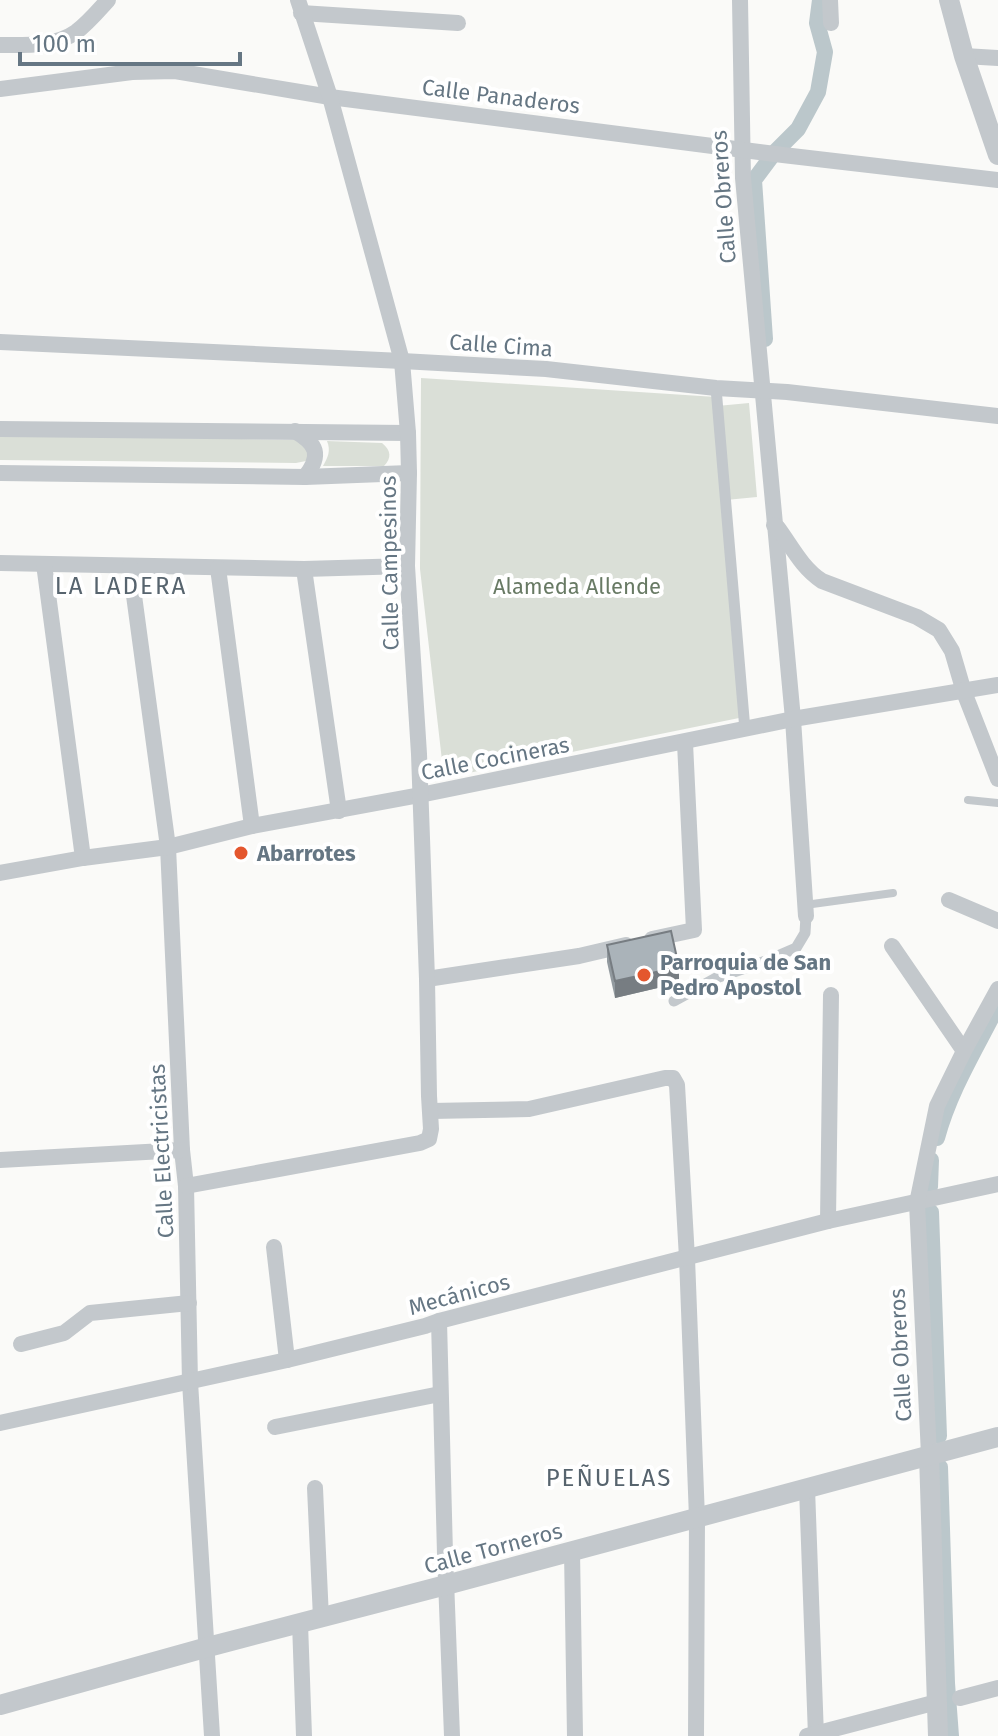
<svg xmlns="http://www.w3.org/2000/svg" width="998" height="1736" viewBox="0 0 998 1736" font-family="'Fira Sans',sans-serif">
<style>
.green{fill:#dadfd7}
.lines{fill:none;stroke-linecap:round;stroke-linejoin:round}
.canal{stroke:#bbc7cb;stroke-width:16}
.service{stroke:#c3c8cc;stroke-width:8}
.pedestrian{stroke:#c3c8cc;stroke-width:11}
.minor{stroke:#c3c8cc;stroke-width:16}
.tertiary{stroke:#c3c8cc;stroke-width:20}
.wall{fill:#929a9f}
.shaded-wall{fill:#777d82}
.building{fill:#aab3b9;stroke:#777d82;stroke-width:2}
.poi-dot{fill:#e4572e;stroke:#fff;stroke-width:3}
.labels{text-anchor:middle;stroke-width:8;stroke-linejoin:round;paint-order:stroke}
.street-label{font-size:22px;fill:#657683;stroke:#fff}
.park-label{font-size:22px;fill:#687a64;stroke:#fff}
.poi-label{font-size:22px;font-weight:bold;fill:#657683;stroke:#fff;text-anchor:start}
.neighbourhood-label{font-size:24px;letter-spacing:2px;fill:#57646e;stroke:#fff}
</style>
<rect width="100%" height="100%" fill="#fafaf8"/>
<g class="green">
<path d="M 421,378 L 716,397 L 717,406 L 749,403 L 757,497 L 726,500 L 744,717 L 444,778 L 420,569 Z"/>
<path d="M 0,435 L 295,440 L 305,443 L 311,453 L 306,461 L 296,463 L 0,460 Z"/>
<path d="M 327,441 L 382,443 C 391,450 392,458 384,466 L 323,466 C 328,457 331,451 327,441 Z"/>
</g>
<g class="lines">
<g class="canal">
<path d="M 765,339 L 754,180 L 775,152 L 798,129 L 818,92 L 825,52 L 817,23 L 820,0"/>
<path d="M 937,1138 C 950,1090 976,1049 998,1005"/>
<path d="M 930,1187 L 931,1160"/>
<path d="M 931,1212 L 939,1436"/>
<path d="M 940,1467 L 947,1683 L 951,1736"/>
</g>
<g class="service">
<path d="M 968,800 L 998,803"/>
<path d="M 805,905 L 893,893"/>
</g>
<g class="pedestrian">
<path d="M 716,388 L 745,730"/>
<path d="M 674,1001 L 716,978 L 766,961 L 796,948 L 805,933 L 806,916"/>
</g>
<g class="minor">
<path d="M 740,0 L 743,178 L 793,719 L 806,916"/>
<path d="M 830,0 L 831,23"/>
<path d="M 301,13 L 458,23"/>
<path d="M 0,45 C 25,45 55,47 76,32 C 88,23 98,11 108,0"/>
<path d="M 964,56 L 998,58"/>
<path d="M 0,89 L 132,72 L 175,71 L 330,97 L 783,155 L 998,180"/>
<path d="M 0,342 L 402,361 L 546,369 L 716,388 L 787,392 L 998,416"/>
<path d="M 0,429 L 408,433"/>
<path d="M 295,431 C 317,444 322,455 305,477"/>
<path d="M 0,473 L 305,477 L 409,473"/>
<path d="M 774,525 L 778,528 C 792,547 802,568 822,581 L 917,617 L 939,630 L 952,651 L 964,692 L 998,779"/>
<path d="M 0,563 L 304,569 L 407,566"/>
<path d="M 44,564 L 83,858"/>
<path d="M 130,566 L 168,847 L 182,1150 L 186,1186 L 190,1382 L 212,1736"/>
<path d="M 218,568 L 252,826"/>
<path d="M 304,569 L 339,811"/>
<path d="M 0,873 L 83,858 L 168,847 L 252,826 L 420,795 L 793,719 L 998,685"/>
<path d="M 949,900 L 998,921"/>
<path d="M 652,939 L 694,930 L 685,743"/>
<path d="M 892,946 L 964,1051"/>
<path d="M 427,979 L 579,956 L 626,945"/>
<path d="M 431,1111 L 529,1109 L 665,1078 L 673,1078 L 677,1085 L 687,1258 L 697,1518 L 696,1736"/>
<path d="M 0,1160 L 182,1150"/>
<path d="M 186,1186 L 420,1143 L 429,1139 L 431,1129 L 429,1096 L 427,979 L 419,754 L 407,566 L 409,473 L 408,433 L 402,361 L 330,97 L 298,0"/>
<path d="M 828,1221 L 831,995"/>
<path d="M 274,1247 L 287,1360"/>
<path d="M 439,1321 L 445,1554 L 452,1736"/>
<path d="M 21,1344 L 64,1333 L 90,1313 L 189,1303"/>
<path d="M 0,1423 L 287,1360 L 425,1326 L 439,1321 L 828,1221 L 998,1184"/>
<path d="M 275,1427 L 440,1394"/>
<path d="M 929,1455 L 917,1203 L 937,1106 L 964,1051 L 998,989"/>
<path d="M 315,1488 L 321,1618"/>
<path d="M 807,1488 L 816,1736"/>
<path d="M 572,1551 L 575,1736"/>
<path d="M 300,1623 L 304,1736"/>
<path d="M 960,1698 L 998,1688"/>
<path d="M 807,1736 L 937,1702"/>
</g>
<g class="tertiary">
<path d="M 949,0 L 964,56 L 998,155"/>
<path d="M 929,1455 L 938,1736"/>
<path d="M 0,1705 L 208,1647 L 446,1585 L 998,1437"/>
</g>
</g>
<path class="wall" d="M 607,945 L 679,983 L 615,998 L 607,962 Z"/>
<path class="shaded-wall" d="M 679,967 L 679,983 L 615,998 L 615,981 Z"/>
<path class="building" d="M 671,931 L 679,967 L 615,981 L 607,945 Z"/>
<g class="poi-dot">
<circle cx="241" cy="853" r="8"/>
<circle cx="644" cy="975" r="8"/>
</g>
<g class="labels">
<g class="street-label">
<text transform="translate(501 96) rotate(7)" y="8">Calle Panaderos</text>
<text transform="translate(723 197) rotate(-94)" y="8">Calle Obreros</text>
<text transform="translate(501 345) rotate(4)" y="8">Calle Cima</text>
<text transform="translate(389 563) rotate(-91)" y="8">Calle Campesinos</text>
<text transform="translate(495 758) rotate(-11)" y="8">Calle Cocineras</text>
<text transform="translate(161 1151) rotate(-93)" y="8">Calle Electricistas</text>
<text transform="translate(459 1294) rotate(-15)" y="8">Mecánicos</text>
<text transform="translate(900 1355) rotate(-93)" y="8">Calle Obreros</text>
<text transform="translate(493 1548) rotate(-15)" y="8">Calle Torneros</text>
</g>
<g class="park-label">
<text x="577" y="594">Alameda Allende</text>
</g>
<g class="poi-label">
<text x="257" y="861">Abarrotes</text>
<text x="660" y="970">Parroquia de San<tspan x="660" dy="25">Pedro Apostol</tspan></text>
</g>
<g class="neighbourhood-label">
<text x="121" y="594">LA LADERA</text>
<text x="609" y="1486">PEÑUELAS</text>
</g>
</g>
<path d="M20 52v12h220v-12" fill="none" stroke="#657683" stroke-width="4"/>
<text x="32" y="52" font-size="24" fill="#657683" stroke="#ffffff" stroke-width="6" paint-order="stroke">100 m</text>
</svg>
